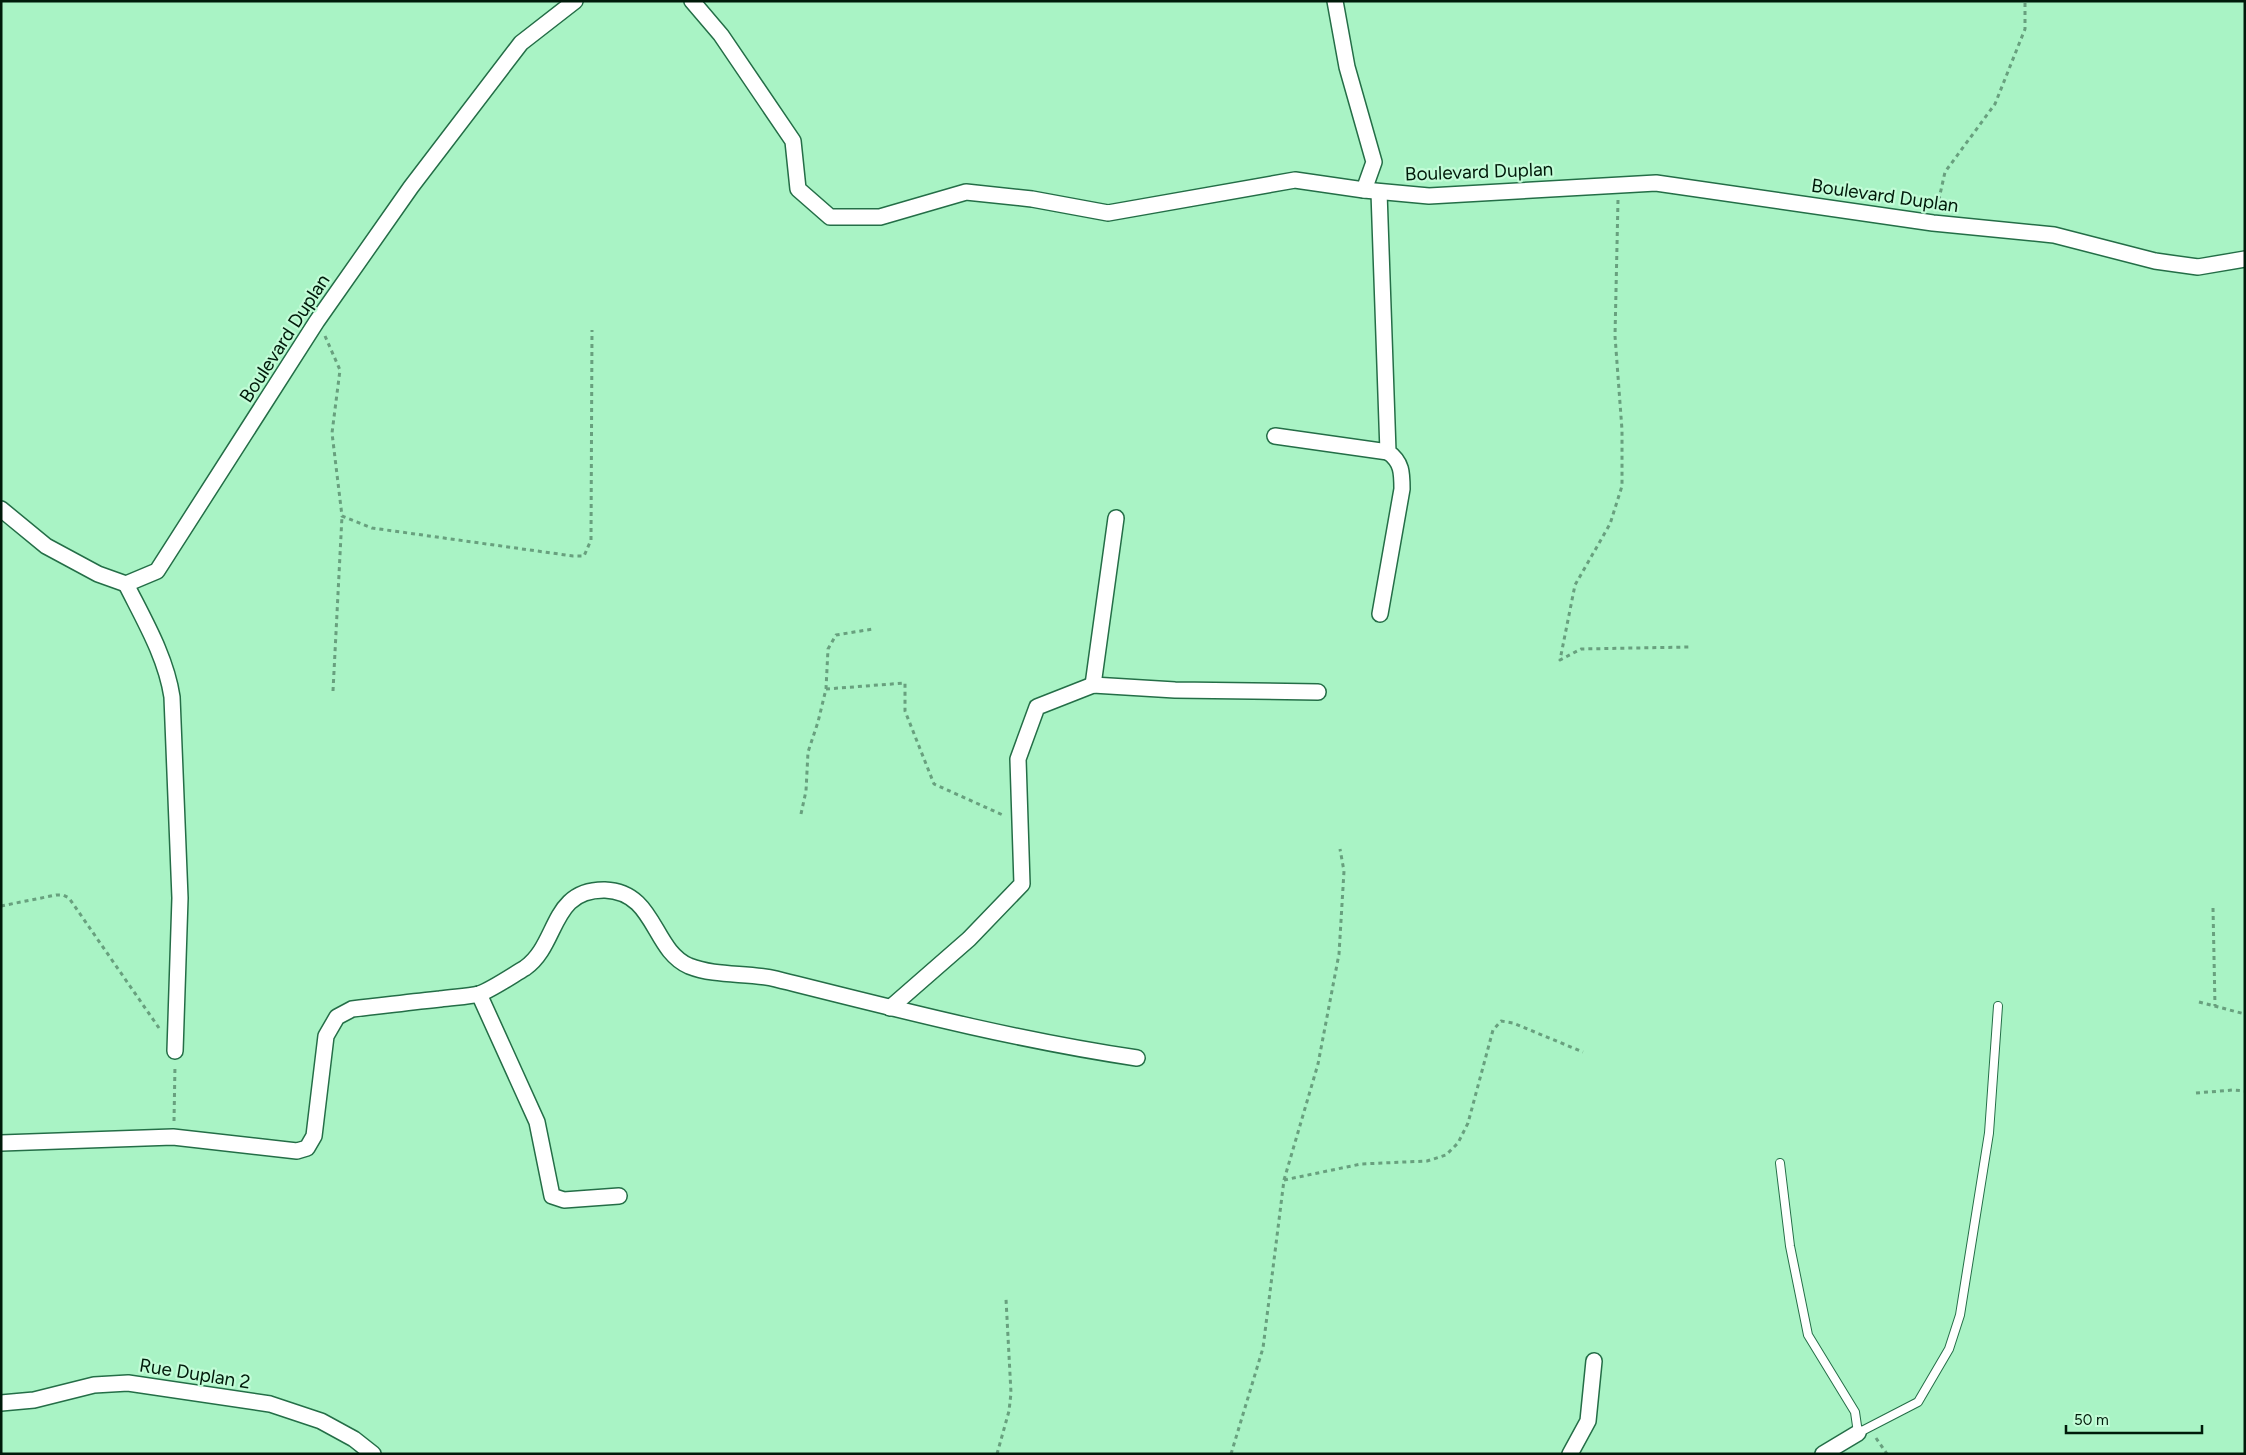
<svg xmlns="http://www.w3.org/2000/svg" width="2246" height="1455" viewBox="0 0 2246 1455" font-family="Figtree,sans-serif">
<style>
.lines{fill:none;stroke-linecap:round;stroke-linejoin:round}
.lane-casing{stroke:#246e47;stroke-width:10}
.street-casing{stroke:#246e47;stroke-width:18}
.path{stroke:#68a07e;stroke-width:3;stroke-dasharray:4 4;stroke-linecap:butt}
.lane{stroke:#fff;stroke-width:8}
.street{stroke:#fff;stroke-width:15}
.labels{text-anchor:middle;stroke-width:4.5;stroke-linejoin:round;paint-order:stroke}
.street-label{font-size:19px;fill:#001a0a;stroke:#c2fcd7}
</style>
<rect width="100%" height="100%" fill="#a9f3c5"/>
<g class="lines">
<g class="lane-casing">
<path id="lane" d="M 1780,1163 L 1790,1246 L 1808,1335 L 1855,1412 L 1858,1433 L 1918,1402 L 1949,1349 L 1960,1315 L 1989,1133 L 1998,1006"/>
</g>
<g class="street-casing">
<g id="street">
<path d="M 692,1 L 721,35 L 793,141 L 798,189 L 830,217 L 880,217 L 966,192 L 1032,199 L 1108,213 L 1295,180 L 1364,190 L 1429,196 L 1656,183 L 1933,223 L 2054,235 L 2155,261 L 2198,267 L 2245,259"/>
<path d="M 1335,1 L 1347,67 L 1374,162 L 1364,190"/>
<path d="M 1379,192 L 1388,452 C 1402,462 1402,473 1402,489 L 1380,614"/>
<path d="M 1275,436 L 1388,452"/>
<path d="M 1,509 L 46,546 L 98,574 L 126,584 L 157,571 L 317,321 L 411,187 L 521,43 L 575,1"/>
<path d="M 126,584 C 144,620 166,657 172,697 L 180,898 L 175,1051"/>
<path d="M 1093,685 L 1116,518"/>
<path d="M 479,994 L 537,1122 L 552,1196 L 564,1200 L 619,1196"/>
<path d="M 890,1008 L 969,939 L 1022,884 L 1018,759 L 1037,707 L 1093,685 L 1175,690 L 1318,692"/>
<path d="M 1,1143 L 173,1137 L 297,1151 L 307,1148 L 314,1136 L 326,1036 L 337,1017 L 352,1009 C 381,1006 410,1002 440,999 C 452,997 467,997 479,994 C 491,990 513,975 525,968 C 559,944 550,889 605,890 C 656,892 652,950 689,966 C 717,977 748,972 776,979 C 896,1009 1015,1040 1137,1058"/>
<path d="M 1,1403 L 34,1400 L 94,1385 L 128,1383 L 270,1404 L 321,1421 L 354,1439 L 373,1454"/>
<path d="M 1570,1454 L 1588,1421 L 1594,1361"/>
<path d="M 1823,1454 L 1858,1433"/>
</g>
</g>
<g class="path">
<path d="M 1618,200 L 1615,336 L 1622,430 L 1622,486 L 1610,524 L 1575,585 L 1560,660 L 1581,649 L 1689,647"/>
<path d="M 1937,208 L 1945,172 L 1995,104 L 2025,29 L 2025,1"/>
<path d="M 325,336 L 340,370 L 332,433 L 342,516 L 372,528 L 573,556 L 584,556 L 591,540 L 592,330"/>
<path d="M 826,689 L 905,683 L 905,711 L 934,784 L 1005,816"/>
<path d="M 333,691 L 342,516"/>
<path d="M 801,814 L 806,791 L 808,752 L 818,722 L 826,689 L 828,649 L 836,635 L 873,629"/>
<path d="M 1,906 L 56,895 L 63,895 L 69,898 L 159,1028"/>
<path d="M 2213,908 L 2215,1006"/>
<path d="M 2199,1002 L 2245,1014"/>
<path d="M 2196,1093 L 2233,1090 L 2245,1091"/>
<path d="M 174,1121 L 175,1065"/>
<path d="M 1284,1180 L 1361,1164 L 1427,1161 L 1446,1155 L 1458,1143 L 1468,1123 L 1493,1030 L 1501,1021 L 1513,1023 L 1583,1052"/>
<path d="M 1876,1438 L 1887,1454"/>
<path d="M 997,1454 L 1009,1411 L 1011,1393 L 1006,1299"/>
<path d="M 1231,1454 L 1263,1348 L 1284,1180 L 1318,1064 L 1339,954 L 1344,871 L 1340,849"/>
</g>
<use href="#lane" class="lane"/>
<use href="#street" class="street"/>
</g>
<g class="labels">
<g class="street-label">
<text transform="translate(1479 171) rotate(-2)" y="7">Boulevard Duplan</text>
<text transform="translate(1885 195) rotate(8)" y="7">Boulevard Duplan</text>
<text transform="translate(284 338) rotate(-57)" y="7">Boulevard Duplan</text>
<text transform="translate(195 1373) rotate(9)" y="7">Rue Duplan 2</text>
</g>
</g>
<rect width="2246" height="1455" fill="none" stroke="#001a0a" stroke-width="5"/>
<path d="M2066 1425v8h136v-8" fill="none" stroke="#001a0a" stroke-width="2.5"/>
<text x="2074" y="1425" font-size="15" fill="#001a0a" stroke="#c2fcd7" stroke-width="4" paint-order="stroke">50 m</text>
</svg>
